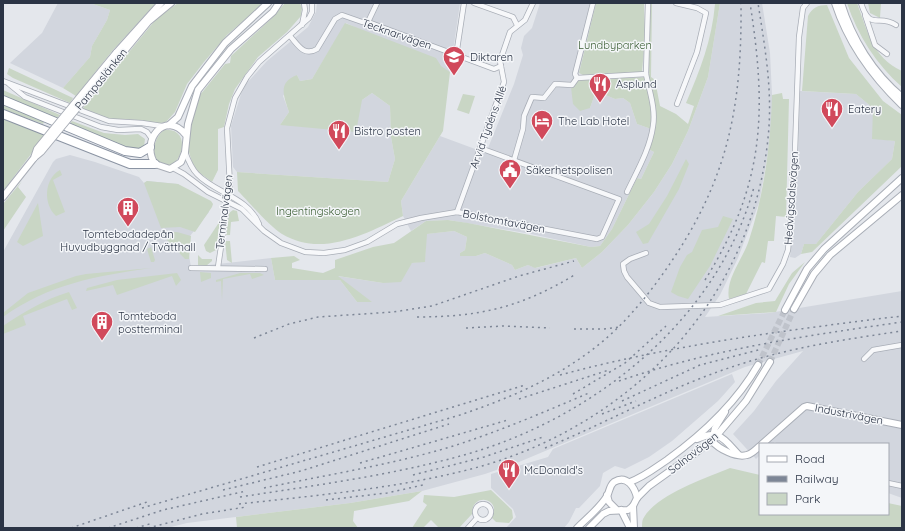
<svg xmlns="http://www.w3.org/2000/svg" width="905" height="531" viewBox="0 0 905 531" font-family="Quicksand,sans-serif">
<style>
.built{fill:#d2d6de}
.green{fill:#c9d6c5}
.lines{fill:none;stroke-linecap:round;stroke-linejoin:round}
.secondary-tunnel{stroke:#bfc3cb;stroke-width:6;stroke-dasharray:6 3;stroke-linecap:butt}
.street-casing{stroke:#a9aeb7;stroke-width:6}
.secondary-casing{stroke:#a9aeb7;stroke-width:8}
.highway-casing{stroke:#8b94a3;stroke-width:10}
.street{stroke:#f7f8fa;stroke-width:4.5}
.secondary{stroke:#fff;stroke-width:6}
.highway{stroke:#fff;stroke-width:8}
.rail{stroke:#7d8696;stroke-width:1.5;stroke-dasharray:2 4;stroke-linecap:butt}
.secondary-bridge-casing{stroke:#a9aeb7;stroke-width:8;stroke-linecap:butt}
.secondary-bridge{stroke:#fff;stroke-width:6}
.labels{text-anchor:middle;stroke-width:3;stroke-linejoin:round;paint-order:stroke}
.street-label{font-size:11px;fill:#2b3445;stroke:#f4f6f9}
.park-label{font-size:11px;fill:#3f6138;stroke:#f4f6f9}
.poi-label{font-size:11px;fill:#2b3445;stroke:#f4f6f9;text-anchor:start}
</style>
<rect width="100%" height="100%" fill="#e4e7ec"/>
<g class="built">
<path d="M 58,3 L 90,3 L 110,10 L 107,20 L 92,46 L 90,57 L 63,88 L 10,63 L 42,33 Z"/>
<path d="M 317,3 L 460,3 L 450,72 L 346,23 L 312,79 L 300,81 L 297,75 L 283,96 L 289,112 L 280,125 L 362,100 L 372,93 L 390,106 L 391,137 L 395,159 L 388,182 L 237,172 L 233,167 L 231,126 L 241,94 L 246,84 L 267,61 L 308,27 L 316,12 Z"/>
<path d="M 540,3 L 596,3 L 579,73 L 579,80 L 571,87 L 590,108 L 596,91 L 615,99 L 623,98 L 630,103 L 637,124 L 654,130 L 648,149 L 654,152 L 641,179 L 637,178 L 612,229 L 600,246 L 591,247 L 531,234 L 449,220 L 426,221 L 411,231 L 403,216 L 401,201 L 440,136 L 486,153 L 514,84 L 523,55 L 521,48 L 524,36 L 532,28 Z"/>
<path d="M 720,3 L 762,3 L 770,53 L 772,95 L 772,131 L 759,203 L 738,258 L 720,295 L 705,317 L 769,313 L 902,291 L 902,498 L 888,493 L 888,444 L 777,444 L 775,442 L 772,444 L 760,444 L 760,455 L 756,459 L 733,434 L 754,411 L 776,381 L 803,351 L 745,367 L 519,462 L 485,474 L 422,491 L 350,503 L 187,523 L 167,528 L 3,528 L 3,252 L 53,162 L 56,159 L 70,155 L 95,162 L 139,177 L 144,183 L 147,181 L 178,184 L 209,212 L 190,236 L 188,250 L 191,267 L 271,258 L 275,280 L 340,280 L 357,302 L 371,302 L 337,276 L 383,283 L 412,263 L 425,261 L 426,234 L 454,231 L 467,237 L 465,250 L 460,253 L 476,256 L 485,253 L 512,265 L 515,270 L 528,265 L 536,268 L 576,258 L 582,268 L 602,252 L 628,225 L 654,192 L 672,164 L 688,131 L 708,77 Z"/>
<path d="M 800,91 L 856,94 L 873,108 L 873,138 L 895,141 L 892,159 L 858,192 L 816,244 L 804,244 L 801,254 L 795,258 L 790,257 L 797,185 Z"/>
<path d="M 732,374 L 735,382 L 718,401 L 672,441 L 649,457 L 625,469 L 615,466 L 603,473 L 600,486 L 579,508 L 576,508 L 569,522 L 564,528 L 506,528 L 516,517 L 513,509 L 491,488 L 491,474 L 548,457 L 553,449 Z"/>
</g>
<g class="green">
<path d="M 90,3 L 156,3 L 113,50 L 76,96 L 63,88 L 90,57 L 92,46 L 107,20 L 110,10 Z"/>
<path d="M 178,3 L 264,3 L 227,35 L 204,62 L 187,84 L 175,112 L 166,122 L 155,124 L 140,120 L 108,119 L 82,109 L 157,18 Z"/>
<path d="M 285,3 L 300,3 L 302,8 L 301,16 L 287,32 L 258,57 L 235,89 L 229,104 L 224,127 L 218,129 L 218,170 L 212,182 L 197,171 L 192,162 L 189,152 L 189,125 L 194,107 L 200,95 L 225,64 L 230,63 L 231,56 L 272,18 Z"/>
<path d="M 596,3 L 644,3 L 645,37 L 642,72 L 583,75 L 579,73 Z"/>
<path d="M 650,3 L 652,3 L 651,77 L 655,80 L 660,106 L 676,114 L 688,124 L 694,106 L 686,103 C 700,70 712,40 715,4 L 706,3 L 720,3 L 708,77 L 688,131 L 672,164 L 654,192 L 628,225 L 602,252 L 582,268 L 576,258 L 535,268 L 528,265 L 515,270 L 512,265 L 485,253 L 476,256 L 460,256 L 460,253 L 465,250 L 467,237 L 454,231 L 427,234 L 425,262 L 412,263 L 401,282 L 383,283 L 338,276 L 372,302 L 357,302 L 340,280 L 275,280 L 271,258 L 294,256 L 300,260 L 292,263 L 292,268 L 323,273 L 335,268 L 335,260 L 373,247 L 394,243 L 426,221 L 448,220 L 468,223 L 591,247 L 600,246 L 612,229 L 637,178 L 641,179 L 654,152 L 648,149 L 654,130 L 637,124 L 630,103 L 623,98 L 615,99 L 596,91 L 590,108 L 580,111 L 573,104 L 571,87 L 579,80 L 648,77 Z"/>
<path d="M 847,3 L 857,3 C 868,32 872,57 902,71 L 902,87 C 876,64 858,36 847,3 Z"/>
<path d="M 868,3 L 881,3 L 880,18 L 870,13 Z"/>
<path d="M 827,5 L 849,58 L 883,101 L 902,115 L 902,166 L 812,252 L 801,254 L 804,244 L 816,244 L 858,192 L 892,159 L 895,141 L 872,139 L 873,108 L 856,94 L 802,91 L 808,16 C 812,8 818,5 827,5 Z"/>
<path d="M 345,23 L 436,58 L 441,66 L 450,72 L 443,131 L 401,201 L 403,216 C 365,234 322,258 282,234 C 270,227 249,202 238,191 L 237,172 L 388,182 L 395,159 L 391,137 L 390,106 L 372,93 L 362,100 L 356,132 L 280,125 L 289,112 C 284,96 277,83 297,75 L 300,81 L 312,79 Z"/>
<path d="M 9,68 L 73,98 L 70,103 L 13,78 L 7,74 Z"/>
<path d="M 3,90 L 60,115 L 56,119 L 3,95 Z"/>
<path d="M 782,93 L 783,99 L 789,99 L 786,217 L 776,216 L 774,241 L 768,241 L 765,263 L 762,262 L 746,294 L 729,299 C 725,279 743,259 749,240 C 764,194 771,143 772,95 Z"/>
<path d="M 463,94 L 475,96 L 469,114 L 457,110 Z"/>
<path d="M 3,104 L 44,122 L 43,124 L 3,109 Z"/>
<path d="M 3,119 L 47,133 L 3,191 Z"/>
<path d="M 72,121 L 104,133 L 125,135 L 138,134 L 145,139 L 144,147 L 137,152 L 68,126 Z"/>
<path d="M 164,130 C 196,127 179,176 161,165 C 149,157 154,137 164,130 Z"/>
<path d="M 686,159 L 689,164 L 679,189 L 648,243 L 643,244 L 636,232 L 649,224 L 667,196 Z"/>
<path d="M 60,170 L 62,175 L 53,180 L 65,212 L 56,216 C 43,204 44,179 60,170 Z"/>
<path d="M 22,181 L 18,187 L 26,197 L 3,231 L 3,204 Z"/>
<path d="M 147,181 L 178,184 L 211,201 L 213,204 L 212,207 L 195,232 L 180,227 L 161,228 L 144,183 Z"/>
<path d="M 38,203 L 43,236 L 23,246 L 17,242 Z"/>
<path d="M 233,210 L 237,211 L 239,221 L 231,222 L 230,235 L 226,235 L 229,213 Z"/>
<path d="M 723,216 L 733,219 L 710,266 L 688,299 L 678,296 L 671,292 L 680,267 L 687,255 L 692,252 L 702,230 L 718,227 Z"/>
<path d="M 220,221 L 216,250 L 210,253 L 206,251 L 204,245 Z"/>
<path d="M 162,232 L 177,232 L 191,236 L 189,259 L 185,259 L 166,239 Z"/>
<path d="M 225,241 L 230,241 L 232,263 L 227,260 Z"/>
<path d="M 151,247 L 155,260 L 154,262 L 151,262 L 147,249 Z"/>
<path d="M 198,255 L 202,259 L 212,259 L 212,261 L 206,266 L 198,267 Z"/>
<path d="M 805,262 L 789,284 L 776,312 L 718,316 L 756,303 L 775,301 L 792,273 Z"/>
<path d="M 151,268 C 96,276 49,284 3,317 L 3,313 L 28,293 L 76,276 L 86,274 Z"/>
<path d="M 200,272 L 211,273 L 211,278 L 201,282 Z"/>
<path d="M 177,273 L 181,280 L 176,286 L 172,276 L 117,295 L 113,285 L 86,291 L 87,288 L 117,280 Z"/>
<path d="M 240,273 L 260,273 L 264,275 L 252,279 L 250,274 L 223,279 L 222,300 L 221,281 L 216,282 L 216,280 Z"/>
<path d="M 69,292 L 77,308 L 72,310 L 67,299 L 23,316 L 26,325 L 3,334 L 3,326 C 24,312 45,299 69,292 Z"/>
<path d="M 730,468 L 760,475 L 760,514 L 888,514 L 888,503 L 902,506 L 902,528 L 642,528 C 642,525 642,521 643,519 C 655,495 706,478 730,468 Z"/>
<path d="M 491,490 L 512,510 L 513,518 L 509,523 L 496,522 L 492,518 C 492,516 494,512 494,509 C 493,497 472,495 472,514 L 459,528 L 439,528 L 431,520 L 423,528 L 412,528 L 427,505 L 423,502 L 424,495 L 454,497 Z"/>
<path d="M 422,491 L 409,501 L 354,511 L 353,521 L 358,528 L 237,528 L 236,517 L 350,503 Z"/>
</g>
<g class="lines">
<g class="secondary-tunnel">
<path d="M 770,362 L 794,309"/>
<path d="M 758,365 L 785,310"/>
</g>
<g class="street-casing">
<g id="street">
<path d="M 474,3 L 513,17 L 517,25"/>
<path d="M 676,3 L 697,8 L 706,13 L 697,52 L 677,104"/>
<path d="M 861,3 C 870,32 878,13 896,25"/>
<path d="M 865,15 L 875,45 L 887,54"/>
<path d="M 368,22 L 377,3"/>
<path d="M 302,25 L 305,10 L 304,3"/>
<path d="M 290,36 C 298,45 304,57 317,49 L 335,19 L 342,15 L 362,22 L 368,22 L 494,69 L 501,66"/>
<path d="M 456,56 L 464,3"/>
<path d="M 577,78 L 575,74 L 593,3"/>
<path d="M 3,81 L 109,121 L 142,123 L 162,126"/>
<path d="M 9,84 L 25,97 L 101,127 L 118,130 L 141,129 L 147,132 L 152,139"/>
<path d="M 185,152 C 188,160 191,168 197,174 C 215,193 248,197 259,224"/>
<path d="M 514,160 L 523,129 L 524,116 L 532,97 L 544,98 L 555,84 L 572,85 L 577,78 L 646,74 L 648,3"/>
<path d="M 173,168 L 184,174 L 208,192 L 242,209 L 264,231 L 281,243 L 305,252 L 324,253 L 345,250 L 367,242 L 397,224 L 421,218 L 457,212 L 597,239 L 602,237 L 619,199 L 480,148"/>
<path d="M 627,192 C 637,171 650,149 653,126 C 656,109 649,90 646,74"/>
<path d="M 457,212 L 504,82 L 500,61 L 510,32 L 525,20 L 533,3"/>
<path d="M 646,253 L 630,259 L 623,264 L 624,271 L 627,277 L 644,297 L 649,303 L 660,307 L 720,305 L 769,289 L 783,264 L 788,250 L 794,179 L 799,37 L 803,8 L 807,3"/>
<path d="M 218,267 L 230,186 L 227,128 L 235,98 L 247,77 L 259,62 L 309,18 L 312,12 L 312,3"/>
<path d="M 191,268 L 265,269"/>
<path d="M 864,359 L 873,350 L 902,345"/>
<path d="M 888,483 L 902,486"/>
<circle cx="483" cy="512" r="8"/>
<path d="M 468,528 L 477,518"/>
</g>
</g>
<g class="secondary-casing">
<g id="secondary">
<path d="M 835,3 C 848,43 872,76 902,105"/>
<path d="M 841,3 C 852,39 873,73 902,97"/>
<path d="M 116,53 L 161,3"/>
<path d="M 120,56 L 148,22 L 171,3"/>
<path d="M 169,125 L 178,117 L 192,86 L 225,43 L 268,3"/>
<path d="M 186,135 C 165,109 140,141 155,164 L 170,169 L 181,162 L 185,152 L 188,124 L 198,90 L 231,49 L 273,12 L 279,3"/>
<path d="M 3,197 L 34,158"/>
<path d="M 794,309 L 814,274 L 830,255 L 902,195"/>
<path d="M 785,310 L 807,269 L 824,249 L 902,178"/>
<path d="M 725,412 L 715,428 L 712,441 C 719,449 736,458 747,455 C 752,454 756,449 760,446"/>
<path d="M 697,439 C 719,429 723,438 738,454"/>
<path d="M 762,444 L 804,407 L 807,406 L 902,425"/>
<path d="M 630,482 C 644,477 655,468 667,460 C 703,434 736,403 758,365"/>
<path d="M 607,495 L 609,502 L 617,510"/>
<path d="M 633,506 L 634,528"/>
<path d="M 621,510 L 630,528"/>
<path d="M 577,528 C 587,518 600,508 607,496 C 610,491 609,486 614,482 C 627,474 635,488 637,498"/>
<path d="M 589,528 L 603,514 L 609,511 L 628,510 L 633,506 L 637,498 L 649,486 L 712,441 L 746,401 L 770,362"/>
</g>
</g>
<g class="highway-casing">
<g id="highway">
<path d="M 3,100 L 125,151 L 140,153 L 150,147"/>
<path d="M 3,114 L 130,164 L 155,164"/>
</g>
</g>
<use href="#street" class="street"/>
<use href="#secondary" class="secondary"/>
<use href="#highway" class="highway"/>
<g class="rail">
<path d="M 705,280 C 765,184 767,112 750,3"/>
<path d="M 417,317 C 480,317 522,307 576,274"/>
<path d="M 466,328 L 503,326 L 550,328"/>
<path d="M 574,329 L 603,329 L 620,327"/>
<path d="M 254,338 L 289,324 L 318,317 L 393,312 L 432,306 L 519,276 L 574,261"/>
<path d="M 560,375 C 671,345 787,330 902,316"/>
<path d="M 619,381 C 712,349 805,336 902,322"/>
<path d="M 573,394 L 625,363 L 666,326"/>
<path d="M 519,399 L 609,370"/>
<path d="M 622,401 L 700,365 L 762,349"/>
<path d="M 602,414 L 636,401"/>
<path d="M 545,448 C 611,421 673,385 741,364 C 793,347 848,339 902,331"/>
<path d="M 360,463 L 508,420"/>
<path d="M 257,467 L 525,385"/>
<path d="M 413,475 L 484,457 L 543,437"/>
<path d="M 264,488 C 326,475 390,465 450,447 C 498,432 544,412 589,393"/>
<path d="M 223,490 L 301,471 L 449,424"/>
<path d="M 240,497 C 317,485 395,475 471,453 C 598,415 718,318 754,187"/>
<path d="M 326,500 L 387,493 L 423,485"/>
<path d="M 239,504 C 320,495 403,488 482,466 C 634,422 752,298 768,138 C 773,92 765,48 758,3"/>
<path d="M 142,508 L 460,415 C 504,400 546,383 585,355 C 618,332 644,301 667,268 C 728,180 742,108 741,3"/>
<path d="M 71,528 L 147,502"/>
<path d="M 108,528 L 163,510 L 246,491"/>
<path d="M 136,528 L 153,523"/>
<path d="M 148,528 L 202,514 L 246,507"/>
</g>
<g class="secondary-bridge-casing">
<g id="secondary-bridge">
<path d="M 35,157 L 41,152 L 120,56"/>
<path d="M 34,158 L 37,149 L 116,53"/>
</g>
</g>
<use href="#secondary-bridge" class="secondary-bridge"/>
</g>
<defs>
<g id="school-pin" transform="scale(1.15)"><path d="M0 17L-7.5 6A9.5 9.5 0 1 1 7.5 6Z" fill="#d1495b" stroke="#f4f6f9"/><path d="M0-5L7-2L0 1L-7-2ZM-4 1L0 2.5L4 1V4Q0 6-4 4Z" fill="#fff"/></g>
<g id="restaurant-pin" transform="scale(1.15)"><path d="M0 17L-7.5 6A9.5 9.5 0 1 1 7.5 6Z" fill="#d1495b" stroke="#f4f6f9"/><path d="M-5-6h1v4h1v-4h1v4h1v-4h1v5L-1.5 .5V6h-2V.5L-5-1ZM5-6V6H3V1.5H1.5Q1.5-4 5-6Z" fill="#fff"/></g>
<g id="hotel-pin" transform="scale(1.15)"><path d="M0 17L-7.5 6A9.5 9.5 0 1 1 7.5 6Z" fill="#d1495b" stroke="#f4f6f9"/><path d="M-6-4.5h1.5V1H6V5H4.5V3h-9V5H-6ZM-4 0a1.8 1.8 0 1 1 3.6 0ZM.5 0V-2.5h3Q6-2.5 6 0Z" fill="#fff"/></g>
<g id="civic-pin" transform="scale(1.15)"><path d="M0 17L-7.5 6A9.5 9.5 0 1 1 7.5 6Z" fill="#d1495b" stroke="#f4f6f9"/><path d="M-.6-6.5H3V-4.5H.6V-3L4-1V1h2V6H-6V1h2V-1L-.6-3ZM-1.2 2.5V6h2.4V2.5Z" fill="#fff"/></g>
<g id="building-pin" transform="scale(1.15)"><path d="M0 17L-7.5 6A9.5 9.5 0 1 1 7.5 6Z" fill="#d1495b" stroke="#f4f6f9"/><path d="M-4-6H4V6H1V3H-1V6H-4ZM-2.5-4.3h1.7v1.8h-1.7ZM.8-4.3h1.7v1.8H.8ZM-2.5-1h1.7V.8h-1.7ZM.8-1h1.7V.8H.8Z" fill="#fff"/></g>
</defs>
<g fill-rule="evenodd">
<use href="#school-pin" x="454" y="57"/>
<use href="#restaurant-pin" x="600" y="84"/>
<use href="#restaurant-pin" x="832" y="109"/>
<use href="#hotel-pin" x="542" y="121"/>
<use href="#restaurant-pin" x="339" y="131"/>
<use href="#civic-pin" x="510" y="170"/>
<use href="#building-pin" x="128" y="208"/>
<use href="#building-pin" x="102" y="322"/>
<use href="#restaurant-pin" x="509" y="470"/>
</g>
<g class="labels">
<g class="street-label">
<text transform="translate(397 34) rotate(19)" y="4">Tecknarvägen</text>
<text transform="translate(101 79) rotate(-51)" y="4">Pampaslänken</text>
<text transform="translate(488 127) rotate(-70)" y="4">Arvid Tydéns Allé</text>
<text transform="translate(791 198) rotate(-86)" y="4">Hedvigsdalsvägen</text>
<text transform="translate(224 212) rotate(-83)" y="4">Terminalvägen</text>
<text transform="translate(504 221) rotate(11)" y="4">Bolstomtavägen</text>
<text transform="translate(849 414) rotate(11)" y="4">Industrivägen</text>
<text transform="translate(693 453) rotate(-38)" y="4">Solnavägen</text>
</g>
<g class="park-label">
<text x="615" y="49">Lundbyparken</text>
<text x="318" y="215">Ingentingskogen</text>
</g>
<g class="poi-label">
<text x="470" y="61">Diktaren</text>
<text x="616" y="88">Asplund</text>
<text x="848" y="113">Eatery</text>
<text x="558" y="125">The Lab Hotel</text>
<text x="354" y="135">Bistro posten</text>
<text x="526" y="174">Säkerhetspolisen</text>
<text x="128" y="238" text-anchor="middle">Tomtebodadepån<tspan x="128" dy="13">Huvudbyggnad / Tvätthall</tspan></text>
<text x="118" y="320">Tomteboda<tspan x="118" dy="13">postterminal</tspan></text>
<text x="524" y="474">McDonald's</text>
</g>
</g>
<rect width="905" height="531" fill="none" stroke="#2b3445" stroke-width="8"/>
<rect x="759" y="443" width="130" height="72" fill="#f4f6f9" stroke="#a4a8b1"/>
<rect x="767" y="456" width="20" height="6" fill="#ffffff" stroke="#a4a8b1"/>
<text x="795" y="463" font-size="12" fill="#2b3445">Road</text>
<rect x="767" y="476" width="20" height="6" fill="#7d8696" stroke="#a4a8b1"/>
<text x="795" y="483" font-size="12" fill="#2b3445">Railway</text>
<rect x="767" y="493" width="20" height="12" fill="#c9d6c5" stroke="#a4a8b1"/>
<text x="795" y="503" font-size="12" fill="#2b3445">Park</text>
</svg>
